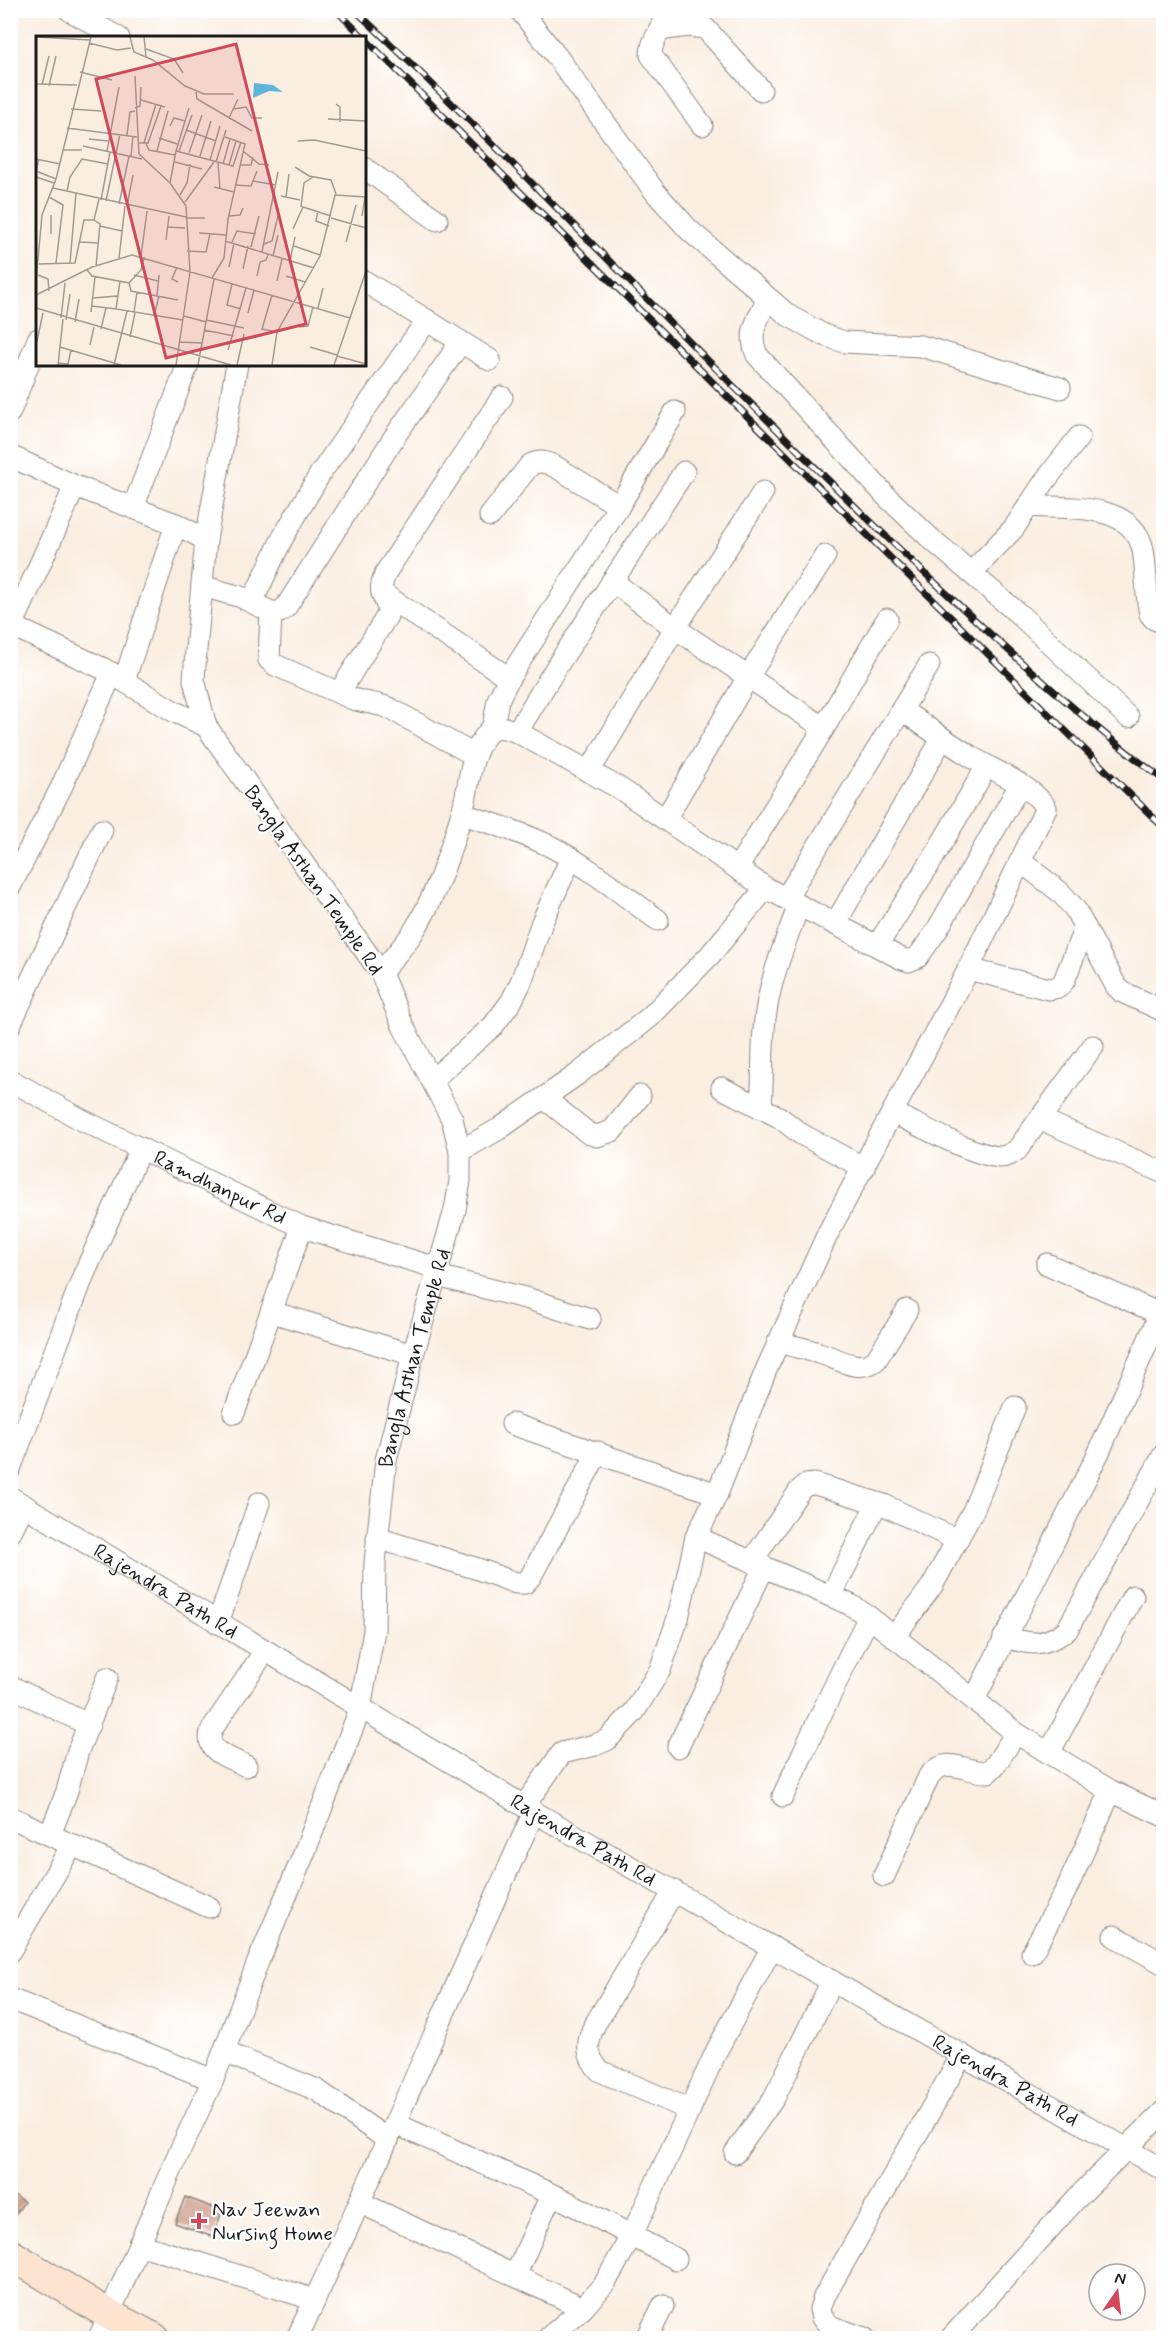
<svg xmlns="http://www.w3.org/2000/svg" width="1174" height="2349" viewBox="0 0 1174 2349" font-family="Mynerve,sans-serif">
<style>
.building{fill:#d2a18f}
.lines{fill:none;stroke-linecap:round;stroke-linejoin:round}
.street-casing{stroke:#8b857e;stroke-width:23}
.secondary-casing{stroke:#8b857e;stroke-width:32}
.street{stroke:#fff;stroke-width:21}
.secondary{stroke:#fde4d1;stroke-width:30}
.rail-casing{stroke:#1c1c1c;stroke-width:7}
.rail{stroke:#fff;stroke-width:4.5;stroke-dasharray:14;stroke-linecap:butt}
.poi-dot{fill:#d1495b;stroke:#fff;stroke-width:2}
.labels{text-anchor:middle;stroke-width:4.5;stroke-linejoin:round;paint-order:stroke}
.street-label{font-size:21px;fill:#1c1c1c;stroke:#fff}
.poi-label{font-size:21px;fill:#1c1c1c;stroke:#fff;text-anchor:start}
.inset-road{fill:none;stroke:#a19a92;stroke-width:1.5}
.view{fill:#d1495b;fill-opacity:0.15;stroke:#d1495b;stroke-width:3}
.inset-edge{fill:none;stroke:#1c1c1c;stroke-width:3}
</style>
<rect width="100%" height="100%" fill="#fff"/>
<filter id="ink" filterUnits="userSpaceOnUse"><feTurbulence type="fractalNoise" baseFrequency=".0167" numOctaves="2"/><feDisplacementMap in="SourceGraphic" scale="12" xChannelSelector="R" yChannelSelector="G"/><feConvolveMatrix kernelMatrix="1 2 1 2 8 2 1 2 1" color-interpolation-filters="sRGB"/></filter>
<filter id="wash" filterUnits="userSpaceOnUse"><feTurbulence type="fractalNoise" baseFrequency=".008" numOctaves="4" result="noise"/><feDisplacementMap in="SourceGraphic" scale="24" xChannelSelector="R" yChannelSelector="G"/><feGaussianBlur stdDeviation="1.35" result="paint"/><feColorMatrix in="noise" values="0 0 0 0 0 0 0 0 0 0 0 0 0 0 0 0 0 1.4 0 .05"/><feComposite in="paint" operator="in"/></filter>
<g filter="url(#wash)">
<rect width="100%" height="100%" fill="#faeee1"/>
<g id="blocks">
<g class="building">
<path d="M 10,2192 L 24,2202 L 10,2222 Z"/>
<path d="M 185,2197 L 222,2211 L 213,2237 L 175,2223 Z"/>
</g>
</g>
</g>
<g filter="url(#ink)">
<use href="#blocks" fill-opacity="0" stroke="#8b857e" stroke-width="1.5"/>
<g class="lines">
<g class="street-casing">
<g id="street">
<path d="M 69,10 L 119,38"/>
<path d="M 520,10 L 558,58 L 655,192 L 689,230 L 789,316 L 824,335 L 844,342 L 921,346 L 1060,388"/>
<path d="M 663,10 C 667,27 650,39 651,55 L 702,125"/>
<path d="M 659,30 L 688,26 L 705,28 L 761,90"/>
<path d="M 364,168 L 437,220"/>
<path d="M 364,281 L 490,360"/>
<path d="M 767,299 C 758,321 747,332 757,355 L 887,497 L 929,537 L 1021,616 L 1128,717"/>
<path d="M 10,412 L 38,339"/>
<path d="M 10,456 L 75,486 L 176,524 L 206,540"/>
<path d="M 1028,506 C 1066,509 1133,501 1143,550 C 1147,571 1145,593 1150,614 L 1154,619 L 1164,623"/>
<path d="M 133,508 L 188,364"/>
<path d="M 490,516 L 530,465 C 540,460 546,462 556,467 L 619,506"/>
<path d="M 971,573 L 1014,528 L 1045,481 L 1079,437"/>
<path d="M 612,581 L 675,628 L 824,728"/>
<path d="M 202,586 L 241,597 L 271,612 L 280,612 L 286,607 L 395,436 L 461,342"/>
<path d="M 382,593 L 509,678"/>
<path d="M 252,602 L 282,539 L 320,474 L 427,320"/>
<path d="M 271,612 L 269,660 L 275,665 L 353,699 C 365,703 377,703 389,708 L 474,755"/>
<path d="M 10,625 L 104,669 L 175,712 L 206,726"/>
<path d="M 10,631 L 75,486"/>
<path d="M 124,681 L 176,524"/>
<path d="M 339,693 L 387,616 C 390,605 384,602 382,592 C 380,585 384,578 386,572 L 502,397"/>
<path d="M 493,727 L 498,700 L 509,678 L 619,506 L 675,412"/>
<path d="M 517,732 L 557,666 L 684,472"/>
<path d="M 589,772 L 675,628 L 763,492"/>
<path d="M 462,814 C 492,823 521,832 550,846 C 588,866 623,895 658,920"/>
<path d="M 666,818 L 748,677 L 825,556"/>
<path d="M 1020,861 L 1060,892 L 1075,909 L 1116,986 L 1122,992 L 1164,1011"/>
<path d="M 738,867 L 824,728 L 887,619"/>
<path d="M 10,887 L 61,788 L 112,673"/>
<path d="M 786,898 L 929,665"/>
<path d="M 835,924 L 942,739"/>
<path d="M 877,946 L 932,860 L 987,766"/>
<path d="M 968,969 L 1049,989 L 1059,987 L 1064,981 L 1085,927"/>
<path d="M 381,973 C 391,960 403,947 412,934 C 435,899 449,855 461,816 C 472,782 466,754 493,727 L 505,728 L 517,732 L 619,788 L 766,888 L 900,958 L 909,961 L 918,957 L 937,930 L 1020,785"/>
<path d="M 10,1025 L 102,830"/>
<path id="s1" d="M 10,1080 L 82,1120 L 302,1227 L 440,1269"/>
<path d="M 432,1080 L 493,1026 L 511,1002 L 521,982 L 542,922 L 571,858"/>
<path d="M 722,1088 L 779,1117 L 801,1134 L 864,1168"/>
<path d="M 544,1098 L 588,1133 L 597,1136 L 612,1131 L 640,1096"/>
<path d="M 761,1108 C 763,1082 762,1055 764,1029 C 767,986 784,945 799,905"/>
<path d="M 893,1113 C 920,1125 971,1155 1000,1157 C 1007,1157 1011,1154 1017,1150 L 1093,1046"/>
<path d="M 1040,1119 L 1164,1173"/>
<path d="M 460,1151 L 499,1129 L 578,1074 L 650,1017 L 710,955 L 766,888"/>
<path d="M 1047,1264 L 1160,1314"/>
<path d="M 437,1276 L 529,1299 L 590,1319"/>
<path d="M 272,1312 L 413,1355"/>
<path d="M 778,1342 C 792,1346 806,1349 819,1353 C 838,1358 858,1374 876,1360 L 907,1310"/>
<path d="M 234,1413 L 302,1227"/>
<path d="M 512,1424 L 717,1494"/>
<path d="M 10,1469 L 84,1274 L 141,1148"/>
<path id="s2" d="M 10,1497 L 534,1812 L 1164,2170"/>
<path d="M 10,1533 L 24,1505"/>
<path d="M 696,1537 L 851,1605 L 869,1617 L 1016,1733 L 1111,1791 L 1164,1816"/>
<path d="M 377,1538 L 478,1569 L 516,1583 L 525,1583 L 531,1576 L 598,1452"/>
<path d="M 752,1561 L 800,1490 L 806,1485 L 815,1484 L 884,1505 L 957,1540"/>
<path d="M 831,1596 L 877,1503"/>
<path d="M 218,1623 L 259,1503"/>
<path d="M 894,1637 L 932,1586 L 973,1511 L 1015,1407"/>
<path d="M 1004,1637 C 1032,1645 1043,1647 1067,1630 L 1164,1454"/>
<path d="M 10,1686 L 89,1725"/>
<path d="M 974,1700 L 1099,1452 L 1164,1305"/>
<path d="M 678,1747 L 764,1567"/>
<path d="M 1049,1753 L 1133,1596"/>
<path d="M 246,1766 C 229,1757 203,1752 212,1729 L 265,1651"/>
<path d="M 783,1796 C 811,1736 838,1676 869,1617"/>
<path d="M 524,1806 L 562,1753 L 595,1745 L 607,1740 L 634,1712 L 660,1670 L 678,1618 L 696,1537 L 717,1494 L 766,1370 L 829,1231 L 964,978 L 1046,808 C 1034,787 996,772 975,759 C 950,744 926,727 902,710"/>
<path d="M 10,1817 L 209,1907"/>
<path d="M 50,1835 L 67,1791 L 78,1751 L 107,1678"/>
<path d="M 884,1876 L 929,1776 C 946,1754 966,1773 988,1772 L 996,1764 L 1016,1733"/>
<path d="M 674,1891 L 594,2026 C 586,2044 586,2056 600,2071 L 690,2110"/>
<path d="M 1114,1936 L 1164,1964"/>
<path d="M 10,1951 L 72,1845"/>
<path d="M 1032,1953 L 1066,1890 L 1111,1791"/>
<path d="M 10,1999 L 213,2080"/>
<path d="M 224,2052 L 317,2090 L 388,2140"/>
<path d="M 396,2124 L 562,2199 L 676,2259"/>
<path d="M 735,2153 L 774,2098 L 832,1981"/>
<path d="M 361,2203 L 583,2308"/>
<path d="M 139,2244 L 315,2300"/>
<path d="M 515,2276 L 551,2195"/>
<path id="s3" d="M 99,2338 L 177,2157 L 213,2080 L 258,1962 L 303,1856 L 360,1709 L 374,1631 L 375,1562 L 386,1460 L 413,1355 L 455,1210 L 460,1181 L 460,1151 L 452,1119 L 403,1026 L 381,973 L 206,726 L 194,680 L 196,650 L 206,540 L 237,364"/>
<path d="M 297,2338 C 379,2164 454,1987 534,1812"/>
<path d="M 548,2338 L 583,2308 L 605,2283 L 632,2235 L 717,2050 L 772,1947"/>
<path d="M 647,2338 L 663,2306"/>
<path d="M 864,2338 L 832,2327 L 822,2318 L 820,2309 L 824,2297 L 962,2055"/>
<path d="M 951,2338 L 1076,2199 L 1164,2111"/>
</g>
</g>
<g class="secondary-casing">
<path id="secondary" d="M 10,2254 L 108,2314 L 154,2338"/>
</g>
<use href="#street" class="street"/>
<use href="#secondary" class="secondary"/>
<g class="rail-casing">
<g id="rail">
<path d="M 336,10 L 1164,828"/>
<path d="M 355,10 C 539,184 711,369 894,544 C 953,600 1013,656 1076,710 C 1105,734 1133,758 1164,780"/>
</g>
</g>
<use href="#rail" class="rail"/>
</g>
</g>
<path class="poi-dot" d="M196 2212h6v6h6v6h-6v6h-6v-6h-6v-6h6z"/>
<g class="labels">
<g class="street-label">
<text transform="translate(314 880) rotate(55)" y="7">Bangla Asthan Temple Rd</text>
<text dy="7" stroke="none"><textPath href="#s1" startOffset="236">Ramdhanpur Rd</textPath></text>
<text dy="7" stroke="none"><textPath href="#s3" startOffset="1038">Bangla Asthan Temple Rd</textPath></text>
<text dy="7" stroke="none"><textPath href="#s2" startOffset="182">Rajendra Path Rd</textPath></text>
<text dy="7" stroke="none"><textPath href="#s2" startOffset="668">Rajendra Path Rd</textPath></text>
<text dy="7" stroke="none"><textPath href="#s2" startOffset="1154">Rajendra Path Rd</textPath></text>
</g>
<g class="poi-label">
<text x="212" y="2216">Nav Jeewan<tspan x="212" dy="24">Nursing Home</tspan></text>
</g>
</g>
<g transform="translate(36 36)">
<rect width="330" height="330" fill="#faeee1"/>
<path d="M 218,47 L 237,49 L 247,56 L 233,55 L 217,62 Z" fill="#5eb5db"/>
<path class="inset-road" d="M 0,1 L 54,4M 94,1 L 98,16 L 117,24 L 149,50 L 168,58 L 198,58M 108,1 L 110,21M 53,7 L 81,14 L 95,12M 110,13 L 138,23 L 147,37M 44,36 L 76,44M 99,40 L 103,118 L 134,147 L 150,170 L 154,236 L 140,329M 0,48 L 41,49M 6,49 L 13,20M 13,50 L 20,20M 160,56 L 161,63 L 216,95M 105,64 L 129,71M 300,68 L 304,71 L 304,86M 99,72 L 104,70 L 105,51M 35,73 L 65,75M 198,73 L 210,71 L 216,82 L 226,82M 193,82 L 202,63M 292,83 L 330,85M 134,90 L 138,82 L 149,85M 31,92 L 101,101M 150,94 L 180,105M 91,99 L 94,76 L 99,75M 123,102 L 141,108M 53,103 L 72,105M 262,105 L 278,104 L 330,115M 102,107 L 112,107 L 125,70M 108,107 L 120,68M 110,108 L 113,114 L 139,119M 47,110 L 106,123M 27,114 L 46,114M 71,115 L 83,51M 121,115 L 132,75M 140,115 L 153,72M 143,115 L 156,79M 207,115 L 223,128 L 233,129M 153,117 L 166,79M 95,120 L 97,100M 164,120 L 175,85M 0,123 L 24,128M 3,123 L 0,135 L 20,143M 174,124 L 184,90M 139,126 L 166,133M 180,126 L 190,94M 182,127 L 184,152M 187,128 L 194,103M 193,129 L 200,105M 204,129 L 215,129 L 217,121M 259,131 L 273,140 L 295,144 L 300,158M 0,141 L 18,147M 217,145 L 240,149M 134,147 L 140,115 L 197,130 L 205,106M 199,149 L 215,150 L 221,135M 178,151 L 198,156M 17,152 L 150,181M 31,155 L 34,141 L 46,123 L 72,128M 144,159 L 151,147 L 154,128M 245,160 L 264,164M 13,161 L 27,169 L 20,227M 250,161 L 253,138M 65,164 L 74,116M 70,165 L 84,98M 149,166 L 178,126M 83,168 L 93,120M 91,170 L 97,139M 265,171 L 268,147 L 277,141M 282,175 L 280,185 L 293,190M 15,179 L 15,198M 193,180 L 204,179 L 207,172M 326,180 L 329,161M 150,182 L 169,182M 295,182 L 330,192M 58,184 L 64,188 L 60,230M 64,190 L 86,195M 131,191 L 149,192M 257,193 L 267,171 L 295,180M 163,197 L 190,199M 130,204 L 133,180M 189,205 L 278,232M 44,206 L 62,207M 196,206 L 201,195 L 220,198M 310,206 L 320,169M 228,208 L 236,205 L 242,180M 258,210 L 284,219M 215,211 L 223,180M 151,215 L 170,216 L 174,198M 226,216 L 242,136M 105,220 L 111,175M 237,220 L 242,199M 83,222 L 89,170M 254,225 L 259,201M 34,227 L 40,157M 3,228 L 39,227 L 48,184 L 58,184 L 63,163M 141,231 L 136,243 L 142,246M 193,231 L 198,207M 207,233 L 212,210M 51,234 L 56,240 L 93,247 L 95,255 L 142,264M 2,239 L 12,243 L 13,255M 98,239 L 122,245M 221,240 L 224,226 L 230,224 L 232,219M 250,240 L 269,246M 176,242 L 188,222 L 192,183 L 209,108 L 189,101M 84,245 L 80,273 L 147,284M 241,245 L 246,223M 0,246 L 6,179 L 20,143 L 55,1M 93,247 L 105,234 L 108,221M 196,248 L 191,269 L 205,273M 0,259 L 56,231 L 96,219 L 314,282M 236,259 L 226,293 L 241,296M 121,260 L 123,239M 57,262 L 81,260M 56,270 L 80,273M 0,272 L 195,329M 282,272 L 287,252M 55,276 L 59,241M 98,276 L 101,256M 212,277 L 218,254M 118,280 L 123,260M 148,280 L 170,286M 25,282 L 29,247M 30,284 L 34,258M 170,284 L 208,292M 39,286 L 43,263M 263,291 L 272,290 L 277,271M 65,293 L 70,272M 168,294 L 198,300M 94,301 L 99,277M 1,305 L 7,277M 143,306 L 166,307M 54,309 L 58,291M 24,311 L 85,329M 274,311 L 301,319M 192,314 L 210,252M 301,320 L 330,328M 22,327 L 32,328 L 35,314M 22,329 L 27,283M 78,329 L 91,275M 162,329 L 178,243M 201,329 L 208,298M 236,329 L 241,296 L 284,220 L 299,159 L 330,161M 298,329 L 330,235"/>
<path class="view" d="M 200,8 L 270,288 L 130,322 L 60,43 Z"/>
<rect width="330" height="330" class="inset-edge"/>
</g>
<rect width="1174" height="2349" fill="none" stroke="#fff" stroke-width="36"/>
<g transform="translate(1117 2292) rotate(14)"><circle r="28" fill="#ffffff" stroke="#a4a4a4" stroke-width="1.5"/>
<path d="M0-4.5L10 22L0 15L-10 22Z" fill="#d1495b"/>
<text y="-9" font-size="16" font-weight="bold" text-anchor="middle" fill="#1c1c1c">N</text>
</g>
</svg>
